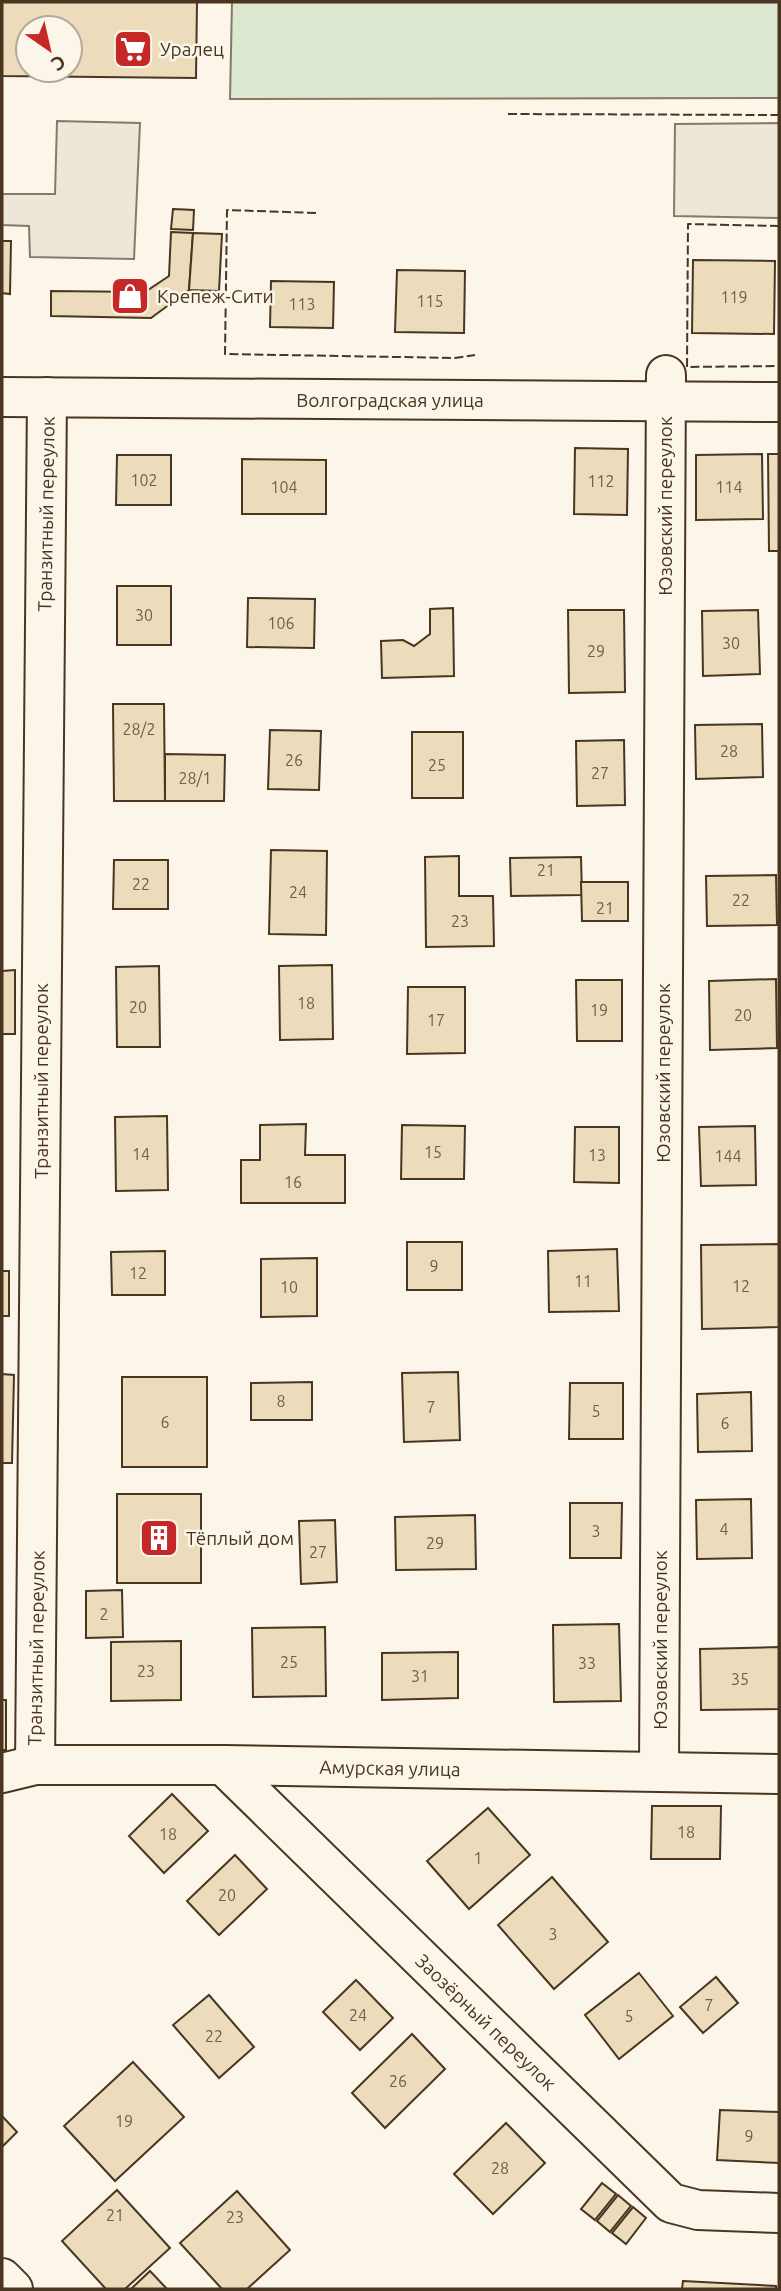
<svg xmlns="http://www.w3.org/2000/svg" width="781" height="2291" viewBox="0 0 781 2291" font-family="Ubuntu,sans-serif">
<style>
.green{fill:#dce7d0;stroke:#887966;stroke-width:2}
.parking{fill:#ede7d9;stroke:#887966;stroke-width:2}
.building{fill:#ecdcbc;stroke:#4a3520;stroke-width:2;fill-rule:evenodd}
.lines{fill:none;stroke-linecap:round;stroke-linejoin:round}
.minor-casing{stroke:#4a3520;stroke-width:42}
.minor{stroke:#fbf6e9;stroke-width:38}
.fence{stroke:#4a3520;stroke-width:2;stroke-dasharray:9 3.5;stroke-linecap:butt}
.labels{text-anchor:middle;stroke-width:5;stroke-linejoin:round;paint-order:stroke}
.number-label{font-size:16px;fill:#725f47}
.poi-label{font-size:19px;fill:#4a3520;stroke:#fbf6e9;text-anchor:start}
.street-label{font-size:19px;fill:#4a3520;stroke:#fbf6e9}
</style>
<rect width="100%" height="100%" fill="#fbf6e9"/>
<path class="green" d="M 232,2 L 779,2 L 779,98 L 230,99 Z"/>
<g class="parking">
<path d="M 57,121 L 140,123 L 134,259 L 30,257 L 29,226 L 2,225 L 2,194 L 55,194 Z"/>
<path d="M 779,123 L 779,218 L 674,216 L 675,124 Z"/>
</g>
<g class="building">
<path d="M 2,2 L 197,2 L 196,78 L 2,76 ZM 28,28 L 70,28 L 70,70 L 28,70 Z"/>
<path d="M 173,209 L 194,210 L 193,230 L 171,229 Z"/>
<path d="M 171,232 L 193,233 L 189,290 L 151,318 L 51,316 L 51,291 L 145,292 L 169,276 Z"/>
<path d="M 193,233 L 222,234 L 219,291 L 189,290 Z"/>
<path d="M 2,241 L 11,241 L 10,294 L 2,293 Z"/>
<path d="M 693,260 L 775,261 L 774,334 L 692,333 Z"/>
<path d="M 397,270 L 465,271 L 464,333 L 395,332 Z"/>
<path d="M 271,281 L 334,282 L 333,328 L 270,327 Z"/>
<path d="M 575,448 L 628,449 L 627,515 L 574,514 Z"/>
<path d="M 762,454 L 763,519 L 696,520 L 696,455 Z"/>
<path d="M 768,454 L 779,454 L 779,551 L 769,551 Z"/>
<path d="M 117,455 L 171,455 L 171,505 L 116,505 Z"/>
<path d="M 242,459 L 326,460 L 326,514 L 242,514 Z"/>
<rect x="117" y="586" width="54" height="59"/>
<path d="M 248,598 L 315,599 L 314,648 L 247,647 Z"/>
<path d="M 453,608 L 454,676 L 382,678 L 381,641 L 403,640 L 414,646 L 430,634 L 430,609 Z"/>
<path d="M 568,610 L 624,610 L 625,692 L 569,693 Z"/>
<path d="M 758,610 L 760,674 L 703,676 L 702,611 Z"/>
<path d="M 113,704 L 164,704 L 165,801 L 114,801 Z"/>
<path d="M 762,724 L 763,777 L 696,779 L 695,725 Z"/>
<path d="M 270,730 L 321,731 L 319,790 L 268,789 Z"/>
<rect x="412" y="732" width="51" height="66"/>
<path d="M 624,740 L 625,805 L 577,806 L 576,741 Z"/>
<path d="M 165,754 L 225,755 L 224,801 L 165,801 Z"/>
<path d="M 271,850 L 327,851 L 326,935 L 269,934 Z"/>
<path d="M 459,856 L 459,896 L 493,896 L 494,946 L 426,947 L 425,857 Z"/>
<path d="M 581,857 L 582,895 L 511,896 L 510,858 Z"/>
<path d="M 114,860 L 168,860 L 168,909 L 113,909 Z"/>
<path d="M 776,875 L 777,925 L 707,926 L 706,876 Z"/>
<path d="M 581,882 L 628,882 L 628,921 L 582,921 Z"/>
<path d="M 332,965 L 333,1039 L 280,1040 L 279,966 Z"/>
<path d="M 159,966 L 160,1047 L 117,1047 L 116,967 Z"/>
<path d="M 15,970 L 15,1034 L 2,1034 L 2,971 Z"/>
<path d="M 776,979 L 777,1048 L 710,1050 L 709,981 Z"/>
<path d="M 576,980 L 622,980 L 622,1041 L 577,1041 Z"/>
<path d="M 408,987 L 465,987 L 465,1053 L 407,1054 Z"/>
<path d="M 167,1116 L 168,1190 L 116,1191 L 115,1117 Z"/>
<path d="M 306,1124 L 305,1155 L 345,1155 L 345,1203 L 241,1203 L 241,1160 L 260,1160 L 260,1125 Z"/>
<path d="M 402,1125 L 465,1126 L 464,1179 L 401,1179 Z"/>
<path d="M 755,1126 L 756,1185 L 701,1186 L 699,1127 Z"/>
<path d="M 575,1127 L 619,1127 L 619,1183 L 574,1182 Z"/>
<rect x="407" y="1242" width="55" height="48"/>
<path d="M 779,1244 L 779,1327 L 702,1329 L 701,1245 Z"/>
<path d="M 617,1249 L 619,1311 L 549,1312 L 548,1251 Z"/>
<path d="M 165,1251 L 165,1295 L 112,1295 L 111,1252 Z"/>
<path d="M 317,1258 L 317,1316 L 261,1317 L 261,1259 Z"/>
<rect x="2" y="1271" width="7" height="45"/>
<path d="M 458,1372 L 460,1440 L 404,1442 L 402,1373 Z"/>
<path d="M 2,1374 L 14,1375 L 12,1463 L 2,1463 Z"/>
<rect x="122" y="1377" width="85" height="90"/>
<path d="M 312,1382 L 312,1420 L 251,1420 L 251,1383 Z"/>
<path d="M 570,1383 L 623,1383 L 623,1439 L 569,1439 Z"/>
<path d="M 751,1392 L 752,1451 L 698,1452 L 697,1394 Z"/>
<rect x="117" y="1494" width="84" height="89"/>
<path d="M 751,1499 L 752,1558 L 697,1559 L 696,1500 Z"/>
<path d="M 570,1503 L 622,1503 L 621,1558 L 570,1558 Z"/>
<path d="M 475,1515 L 476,1569 L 396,1570 L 395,1517 Z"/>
<path d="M 335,1520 L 337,1582 L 301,1584 L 299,1521 Z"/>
<path d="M 122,1590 L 123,1637 L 86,1638 L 86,1591 Z"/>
<path d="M 619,1624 L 621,1701 L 554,1702 L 553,1625 Z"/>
<path d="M 325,1627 L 326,1696 L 253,1697 L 252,1628 Z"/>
<path d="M 181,1641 L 181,1700 L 111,1701 L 111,1642 Z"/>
<path d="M 779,1647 L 779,1709 L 701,1710 L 700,1649 Z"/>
<path d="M 458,1652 L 458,1698 L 382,1700 L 382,1653 Z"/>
<rect x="2" y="1700" width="4" height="50"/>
<path d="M 172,1794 L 208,1831 L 164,1873 L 129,1836 Z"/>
<path d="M 652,1806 L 721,1806 L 720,1859 L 651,1859 Z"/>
<path d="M 488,1808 L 530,1855 L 469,1909 L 427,1861 Z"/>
<path d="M 235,1855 L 267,1889 L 219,1935 L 187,1901 Z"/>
<path d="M 552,1877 L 608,1942 L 554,1989 L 498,1925 Z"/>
<path d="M 639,1973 L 673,2016 L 619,2059 L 585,2015 Z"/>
<path d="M 716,1977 L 738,2003 L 703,2033 L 680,2007 Z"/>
<path d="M 356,1980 L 393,2018 L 360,2050 L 323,2012 Z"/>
<path d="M 209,1995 L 254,2047 L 219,2078 L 173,2025 Z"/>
<path d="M 412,2034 L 445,2069 L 385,2128 L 352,2093 Z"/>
<path d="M 133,2062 L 184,2117 L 115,2181 L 64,2126 Z"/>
<path d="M 720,2110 L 779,2112 L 779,2163 L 717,2160 Z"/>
<path d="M 2,2116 L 17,2132 L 2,2147 Z"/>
<path d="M 506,2123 L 545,2163 L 493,2214 L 454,2174 Z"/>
<path d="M 602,2183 L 616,2194 L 595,2220 L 581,2209 Z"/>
<path d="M 117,2190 L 170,2248 L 125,2289 L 106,2289 L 62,2241 Z"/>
<path d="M 237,2191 L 290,2250 L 247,2289 L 222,2289 L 180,2243 Z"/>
<path d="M 618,2195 L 631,2206 L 610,2232 L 597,2221 Z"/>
<path d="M 633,2207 L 646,2218 L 626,2244 L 612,2233 Z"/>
<path d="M 150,2271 L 167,2289 L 131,2289 Z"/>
<path d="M 683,2281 L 776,2286 L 776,2289 L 682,2289 Z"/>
</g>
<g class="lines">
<g class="minor-casing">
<g id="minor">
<path d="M 2,397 L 779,402"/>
<path d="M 35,1765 L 47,397"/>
<path d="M 223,1765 L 671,2203 L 698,2210 L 779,2213"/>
<path d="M 659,1771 L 666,375"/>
<path d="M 2,1773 L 35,1765 L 223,1765 L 779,1774"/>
<path d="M 2,2278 L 13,2289"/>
</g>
</g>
<use href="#minor" class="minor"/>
<g class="fence">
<path d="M 508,114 L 779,115"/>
<path d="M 316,213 L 227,210 L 225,354 L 455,358 L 475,355"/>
<path d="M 779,226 L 688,224 L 687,367 L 779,366"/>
</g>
</g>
<defs>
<g id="supermarket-square" transform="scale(2.0125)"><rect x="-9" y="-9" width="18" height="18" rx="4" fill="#c62828" stroke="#fbf6e9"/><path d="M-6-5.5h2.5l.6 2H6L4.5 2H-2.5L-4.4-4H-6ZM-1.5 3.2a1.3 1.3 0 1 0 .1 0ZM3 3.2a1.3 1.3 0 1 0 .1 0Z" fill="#fff"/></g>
<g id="shop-square" transform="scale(2.0125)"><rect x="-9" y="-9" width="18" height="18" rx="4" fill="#c62828" stroke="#fbf6e9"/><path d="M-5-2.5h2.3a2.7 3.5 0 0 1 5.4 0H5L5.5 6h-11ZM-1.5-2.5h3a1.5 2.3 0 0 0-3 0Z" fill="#fff"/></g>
<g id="building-square" transform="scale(2.0125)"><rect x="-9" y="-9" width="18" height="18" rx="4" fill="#c62828" stroke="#fbf6e9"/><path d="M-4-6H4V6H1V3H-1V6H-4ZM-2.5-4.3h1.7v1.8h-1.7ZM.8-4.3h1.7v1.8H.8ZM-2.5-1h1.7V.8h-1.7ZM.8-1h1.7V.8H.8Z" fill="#fff"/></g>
</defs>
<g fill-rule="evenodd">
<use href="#supermarket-square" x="133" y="49"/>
<use href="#shop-square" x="130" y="296"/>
<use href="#building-square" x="159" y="1538"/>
</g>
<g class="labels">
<g class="number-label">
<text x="734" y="303">119</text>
<text x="430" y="307">115</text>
<text x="302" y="310">113</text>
<text x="144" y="486">102</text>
<text x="601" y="487">112</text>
<text x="284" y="493">104</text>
<text x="729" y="493">114</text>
<text x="144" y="621">30</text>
<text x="281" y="629">106</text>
<text x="731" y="649">30</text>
<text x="596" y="657">29</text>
<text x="139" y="735">28/2</text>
<text x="729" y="757">28</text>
<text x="294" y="766">26</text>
<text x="437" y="771">25</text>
<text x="600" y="779">27</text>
<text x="195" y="784">28/1</text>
<text x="546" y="876">21</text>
<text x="141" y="890">22</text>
<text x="298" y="898">24</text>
<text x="741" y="906">22</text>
<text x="605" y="914">21</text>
<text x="460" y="927">23</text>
<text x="306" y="1009">18</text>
<text x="138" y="1013">20</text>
<text x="599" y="1016">19</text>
<text x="743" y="1021">20</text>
<text x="436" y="1026">17</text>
<text x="433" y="1158">15</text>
<text x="141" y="1160">14</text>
<text x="597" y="1161">13</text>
<text x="728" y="1162">144</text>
<text x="293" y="1188">16</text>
<text x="434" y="1272">9</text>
<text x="138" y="1279">12</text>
<text x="583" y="1287">11</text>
<text x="741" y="1292">12</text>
<text x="289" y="1293">10</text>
<text x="281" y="1407">8</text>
<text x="431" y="1413">7</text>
<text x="596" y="1417">5</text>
<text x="165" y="1428">6</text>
<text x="725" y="1429">6</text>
<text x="724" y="1535">4</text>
<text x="596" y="1537">3</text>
<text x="435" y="1549">29</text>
<text x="318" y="1558">27</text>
<text x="104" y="1620">2</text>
<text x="289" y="1668">25</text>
<text x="587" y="1669">33</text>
<text x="146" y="1677">23</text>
<text x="420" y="1682">31</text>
<text x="740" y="1685">35</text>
<text x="686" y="1838">18</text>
<text x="168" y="1840">18</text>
<text x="478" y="1864">1</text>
<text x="227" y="1901">20</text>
<text x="553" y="1940">3</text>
<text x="709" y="2011">7</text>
<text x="358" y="2021">24</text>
<text x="629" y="2022">5</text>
<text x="214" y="2042">22</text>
<text x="398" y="2087">26</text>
<text x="124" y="2127">19</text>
<text x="749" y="2142">9</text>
<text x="500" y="2174">28</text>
<text x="115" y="2221">21</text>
<text x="235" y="2223">23</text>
</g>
<g class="poi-label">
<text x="160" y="56">Уралец</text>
<text x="157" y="303">Крепеж-Сити</text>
<text x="186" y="1545">Тёплый дом</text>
</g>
<g class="street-label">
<text x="390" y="407">Волгоградская улица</text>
<text transform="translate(665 506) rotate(-90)" y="7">Юзовский переулок</text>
<text transform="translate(46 514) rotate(-89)" y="7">Транзитный переулок</text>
<text transform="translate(663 1073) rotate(-90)" y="7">Юзовский переулок</text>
<text transform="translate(41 1081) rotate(-90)" y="7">Транзитный переулок</text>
<text transform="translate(660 1640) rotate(-90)" y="7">Юзовский переулок</text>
<text transform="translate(36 1648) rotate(-89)" y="7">Транзитный переулок</text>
<text transform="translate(390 1768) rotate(1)" y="7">Амурская улица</text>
<text transform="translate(486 2022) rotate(44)" y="7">Заозёрный переулок</text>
</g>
</g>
<rect width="781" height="2291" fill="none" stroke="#4a3520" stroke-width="7"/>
<g transform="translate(49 49) rotate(146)"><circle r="33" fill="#fbf6e9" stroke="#b4a999" stroke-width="2"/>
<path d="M0-5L12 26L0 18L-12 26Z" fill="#c62828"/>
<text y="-10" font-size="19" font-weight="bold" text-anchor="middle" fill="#4a3520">С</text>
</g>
</svg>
